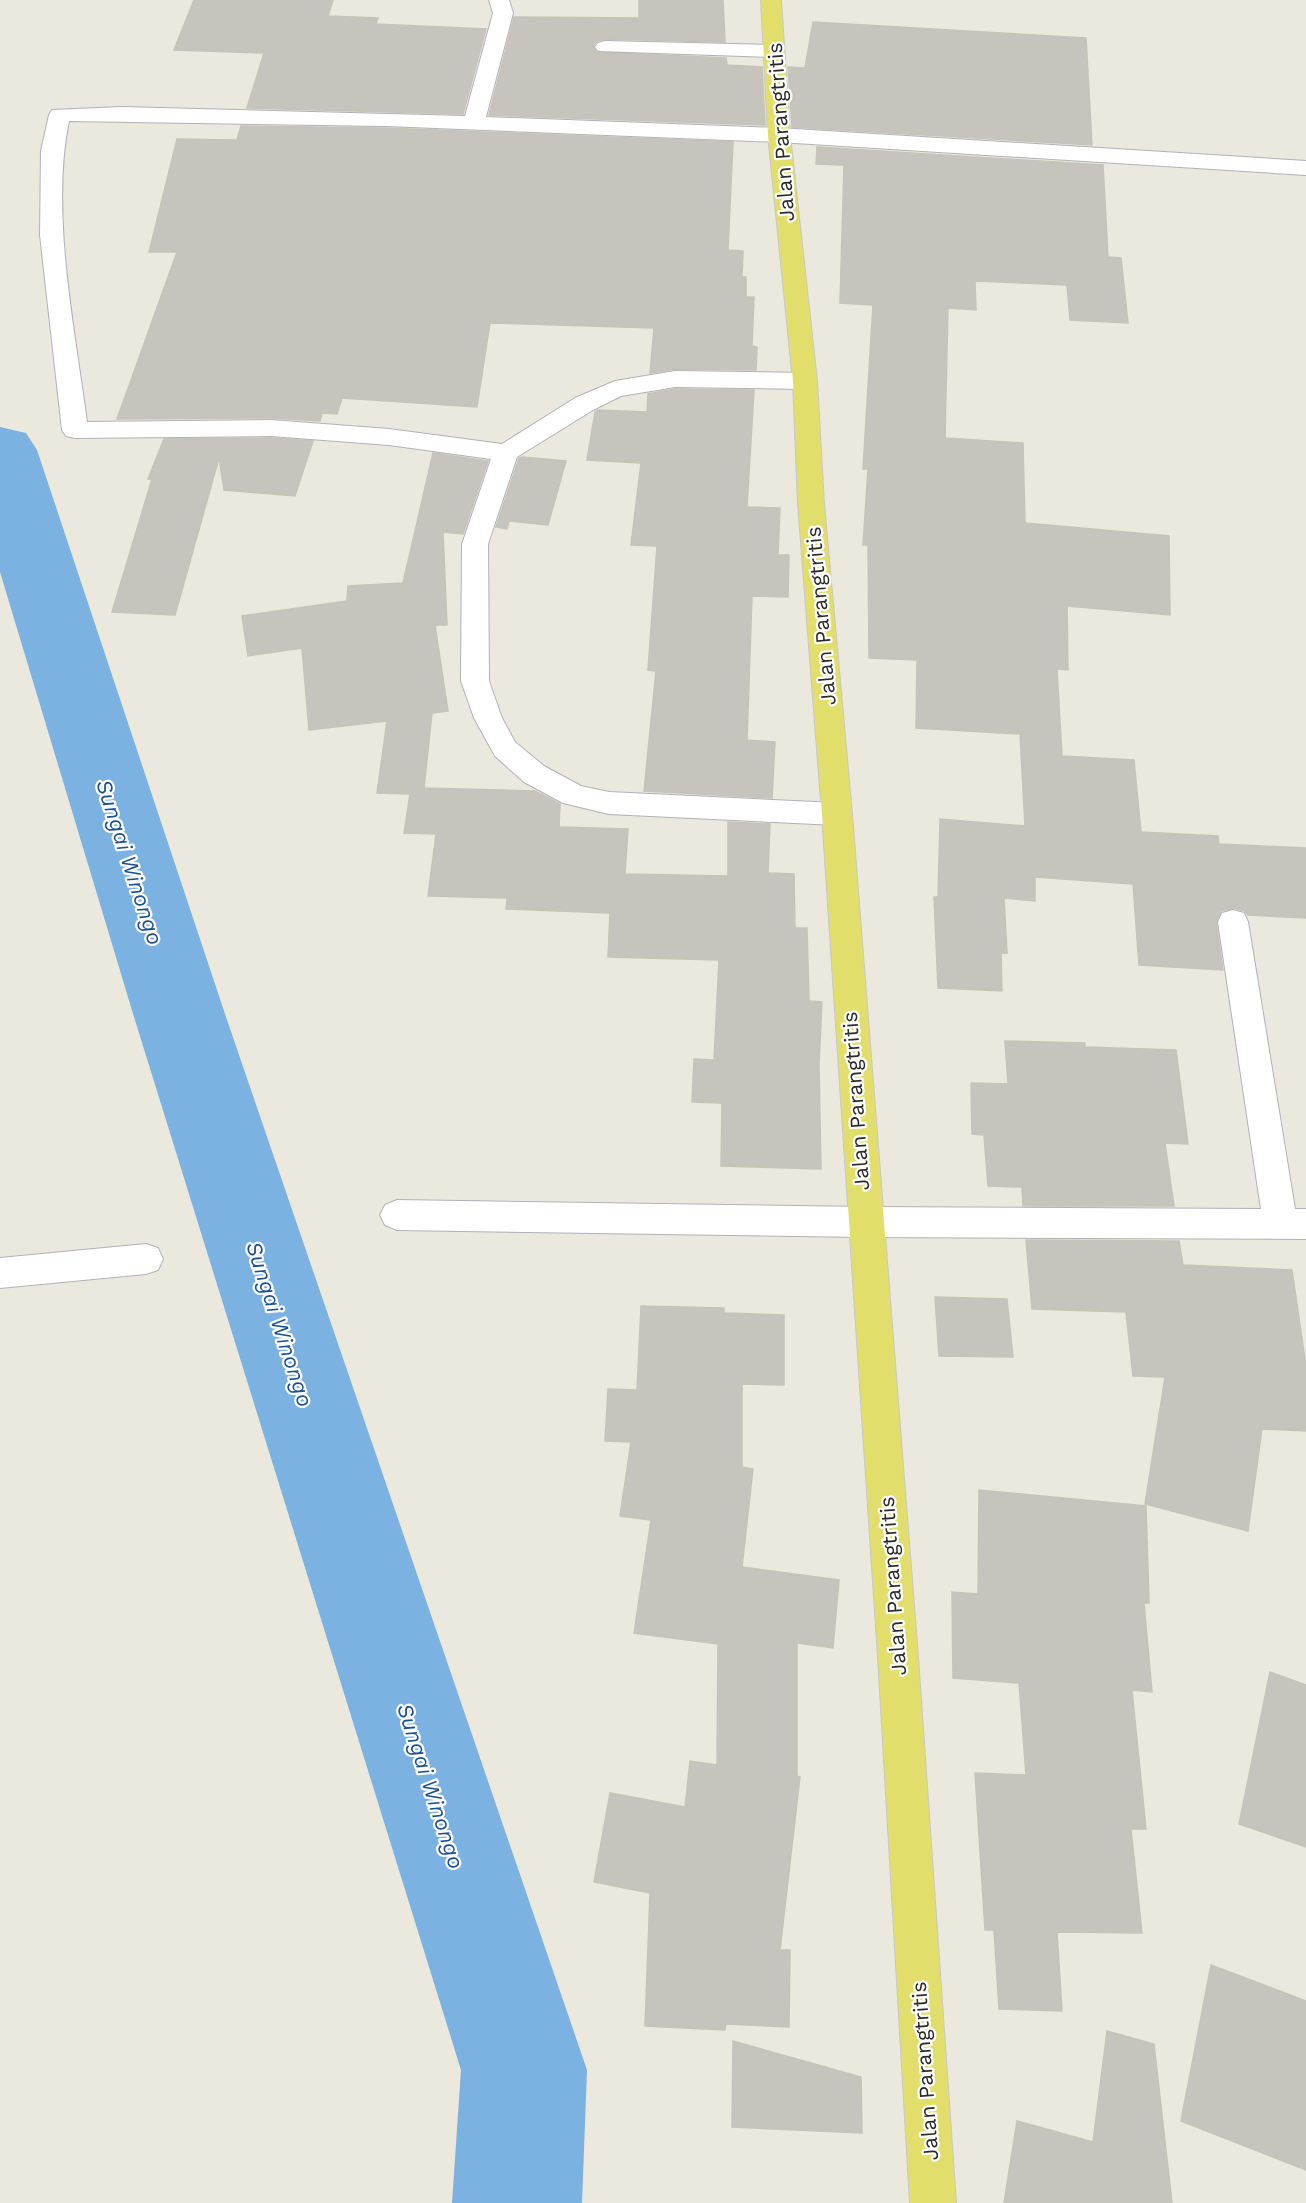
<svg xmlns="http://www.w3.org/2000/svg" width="1306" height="2203" viewBox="0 0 1306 2203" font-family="'Work Sans',sans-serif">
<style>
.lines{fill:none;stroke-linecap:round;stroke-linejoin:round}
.river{fill:#7cb2e1;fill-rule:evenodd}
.building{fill:#c6c4bd;stroke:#c6c4b8;stroke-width:1.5}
.minor-casing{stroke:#b1b1bc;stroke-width:2}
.major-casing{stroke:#c8c8c8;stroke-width:2}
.minor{fill:#fff;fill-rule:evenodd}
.major{fill:#e1de6c;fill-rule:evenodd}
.labels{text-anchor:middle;stroke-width:4.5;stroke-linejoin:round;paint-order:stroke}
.street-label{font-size:21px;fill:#2a2a2a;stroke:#fff}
.water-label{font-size:22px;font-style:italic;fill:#1c4f8d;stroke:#fff}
</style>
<rect width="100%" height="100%" fill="#ebe8de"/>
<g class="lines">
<path class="river" d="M 0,427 L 26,433 L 37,450 L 226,1017 L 587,2070 L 582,2203 L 452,2203 L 461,2070 L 134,1017 L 0,572 Z"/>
</g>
<g class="building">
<path d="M 194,0 L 333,0 L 328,16 L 378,18 L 376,24 L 486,29 L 463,114 L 247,108 L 264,53 L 174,50 Z"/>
<path d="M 639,0 L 723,0 L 725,42 L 605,39 L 597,41 L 593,46 L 596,52 L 726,58 L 727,65 L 762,67 L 765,125 L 489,115 L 514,17 L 639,18 Z"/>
<path d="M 813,22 L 1086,38 L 1092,145 L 792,127 L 788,67 L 805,68 Z"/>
<path d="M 241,126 L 386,128 L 733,142 L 728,250 L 743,251 L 742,277 L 746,277 L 746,297 L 754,297 L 752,346 L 757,347 L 756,370 L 675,369 L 650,373 L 654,328 L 490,323 L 477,407 L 342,398 L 337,414 L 322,413 L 320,421 L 271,418 L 117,419 L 177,252 L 149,252 L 177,139 L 237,140 Z"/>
<path d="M 817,147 L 1103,165 L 1108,257 L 1121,258 L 1128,323 L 1070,320 L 1067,285 L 975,281 L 976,310 L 948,308 L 945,438 L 1023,443 L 1025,523 L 1169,536 L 1170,615 L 1067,606 L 1068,670 L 1057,669 L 1062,756 L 1134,760 L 1141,832 L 1218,836 L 1219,844 L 1306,848 L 1306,918 L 1248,915 L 1245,911 L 1234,908 L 1221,911 L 1216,922 L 1223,970 L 1139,965 L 1133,884 L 1035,877 L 1035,901 L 1004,898 L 1007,953 L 1001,953 L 1002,991 L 938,988 L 934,897 L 938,897 L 940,819 L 1025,826 L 1020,734 L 916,728 L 917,660 L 869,658 L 868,545 L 863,545 L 868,469 L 863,469 L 873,305 L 840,303 L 844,165 L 816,164 Z"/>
<path d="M 675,389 L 754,390 L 747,507 L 780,508 L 778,555 L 789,555 L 788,597 L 752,596 L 747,740 L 775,742 L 772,798 L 644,791 L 656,671 L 648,670 L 657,546 L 631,545 L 641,463 L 587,460 L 595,412 L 598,410 L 647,412 L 648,394 Z"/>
<path d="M 271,438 L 313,441 L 295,496 L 224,490 L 219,458 L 175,615 L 112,612 L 152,479 L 148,479 L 164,439 Z"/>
<path d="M 433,453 L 488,461 L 463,534 L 443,532 L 447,625 L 435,625 L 448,711 L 432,713 L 424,788 L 535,791 L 560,804 L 559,827 L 628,829 L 625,874 L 728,876 L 728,822 L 770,824 L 768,873 L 794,874 L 795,928 L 807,928 L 809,1001 L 822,1002 L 819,1064 L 821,1169 L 721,1166 L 722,1103 L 692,1102 L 694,1059 L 714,1060 L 719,960 L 608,957 L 610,913 L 506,909 L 507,898 L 428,896 L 436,834 L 404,833 L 410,794 L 377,793 L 387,721 L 309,730 L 302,648 L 248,656 L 242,616 L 347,601 L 348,586 L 403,583 Z"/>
<path d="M 522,457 L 566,461 L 548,525 L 509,521 L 507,529 L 496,527 L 519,458 Z"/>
<path d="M 1005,1041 L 1085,1043 L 1085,1047 L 1176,1050 L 1188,1144 L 1165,1143 L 1174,1206 L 1023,1206 L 1022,1187 L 988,1186 L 984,1135 L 972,1134 L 971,1083 L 1008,1084 Z"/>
<path d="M 1026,1240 L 1179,1241 L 1183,1265 L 1292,1270 L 1306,1366 L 1306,1431 L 1262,1429 L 1248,1531 L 1145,1504 L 1165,1377 L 1133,1376 L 1126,1312 L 1032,1309 Z"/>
<path d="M 935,1297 L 1007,1299 L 1013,1357 L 939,1356 Z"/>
<path d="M 641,1306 L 724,1308 L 724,1313 L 784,1315 L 784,1385 L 742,1384 L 742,1467 L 753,1469 L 742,1567 L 839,1580 L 833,1648 L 797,1643 L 797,1776 L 800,1777 L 780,1950 L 790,1950 L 789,2027 L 726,2024 L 725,2030 L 645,2026 L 650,1893 L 594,1882 L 610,1793 L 685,1807 L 690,1761 L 717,1765 L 718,1644 L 634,1633 L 651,1520 L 620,1516 L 631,1442 L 605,1441 L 608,1389 L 637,1390 Z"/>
<path d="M 979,1490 L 1146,1506 L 1149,1603 L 1144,1603 L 1152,1692 L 1132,1690 L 1146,1829 L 1131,1829 L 1142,1933 L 1057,1932 L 1062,2011 L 999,2009 L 994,1930 L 985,1930 L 975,1773 L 1026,1775 L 1019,1683 L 953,1678 L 952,1592 L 978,1594 Z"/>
<path d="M 1270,1672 L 1306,1685 L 1306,1847 L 1239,1824 Z"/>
<path d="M 1211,1965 L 1306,2001 L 1306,2170 L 1181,2121 Z"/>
<path d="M 1107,2031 L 1154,2044 L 1172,2203 L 1004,2203 L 1017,2121 L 1093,2142 Z"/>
<path d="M 733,2041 L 861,2077 L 862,2133 L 732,2127 Z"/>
</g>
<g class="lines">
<g class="minor-casing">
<g id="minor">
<path d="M 489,0 L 509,0 L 513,13 L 486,117 L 779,128 L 1306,161 L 1306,175 L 779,142 L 386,126 L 69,121 C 50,212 75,330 87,422 L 271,420 L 389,429 L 502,444 L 575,398 L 615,381 L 675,371 L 805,373 L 814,376 L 817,381 L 814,386 L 805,389 L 675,387 L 621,396 L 593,410 L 517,457 L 488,544 L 489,681 L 502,718 L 515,742 L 544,766 L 581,786 L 609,792 L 837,803 L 848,806 L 852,814 L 848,822 L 837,825 L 609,814 L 563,803 L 524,782 L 495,756 L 474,718 L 461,681 L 462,544 L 491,459 L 389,445 L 271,436 L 75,438 L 66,436 L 62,430 L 40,235 L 41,151 L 49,115 L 52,110 L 121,107 L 465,116 L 493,13 Z"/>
<path d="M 605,41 L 774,45 L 781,47 L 784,51 L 781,55 L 774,57 L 598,51 L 595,47 L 598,43 Z"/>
<path d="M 1233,910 L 1244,913 L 1248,922 L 1295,1209 L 1306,1209 L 1306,1239 L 865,1237 L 397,1230 L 385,1225 L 380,1215 L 385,1205 L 397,1200 L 865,1207 L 1261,1209 L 1218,922 L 1222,913 Z"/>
<path d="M 146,1244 L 158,1248 L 163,1259 L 158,1270 L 146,1274 L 0,1288 L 0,1258 Z"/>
</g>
</g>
<g class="major-casing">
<path id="major" d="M 761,0 L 781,0 L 790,135 L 817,381 L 824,504 L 852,814 L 918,1657 L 956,2203 L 910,2203 L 878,1657 L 822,814 L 798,504 L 793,381 L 768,135 Z"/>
</g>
<use href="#minor" class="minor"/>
<use href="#major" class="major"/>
</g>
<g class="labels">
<g class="street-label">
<text transform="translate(781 132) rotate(-94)" y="7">Jalan Parangtritis</text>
<text transform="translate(821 616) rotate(-95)" y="7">Jalan Parangtritis</text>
<text transform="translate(856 1101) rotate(-94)" y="7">Jalan Parangtritis</text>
<text transform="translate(893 1586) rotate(-94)" y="7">Jalan Parangtritis</text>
<text transform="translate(925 2071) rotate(-94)" y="7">Jalan Parangtritis</text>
</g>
<g class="water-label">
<text transform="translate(130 862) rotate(72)" y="8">Sungai Winongo</text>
<text transform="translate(280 1324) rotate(72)" y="8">Sungai Winongo</text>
<text transform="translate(431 1786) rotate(72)" y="8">Sungai Winongo</text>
</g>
</g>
</svg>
